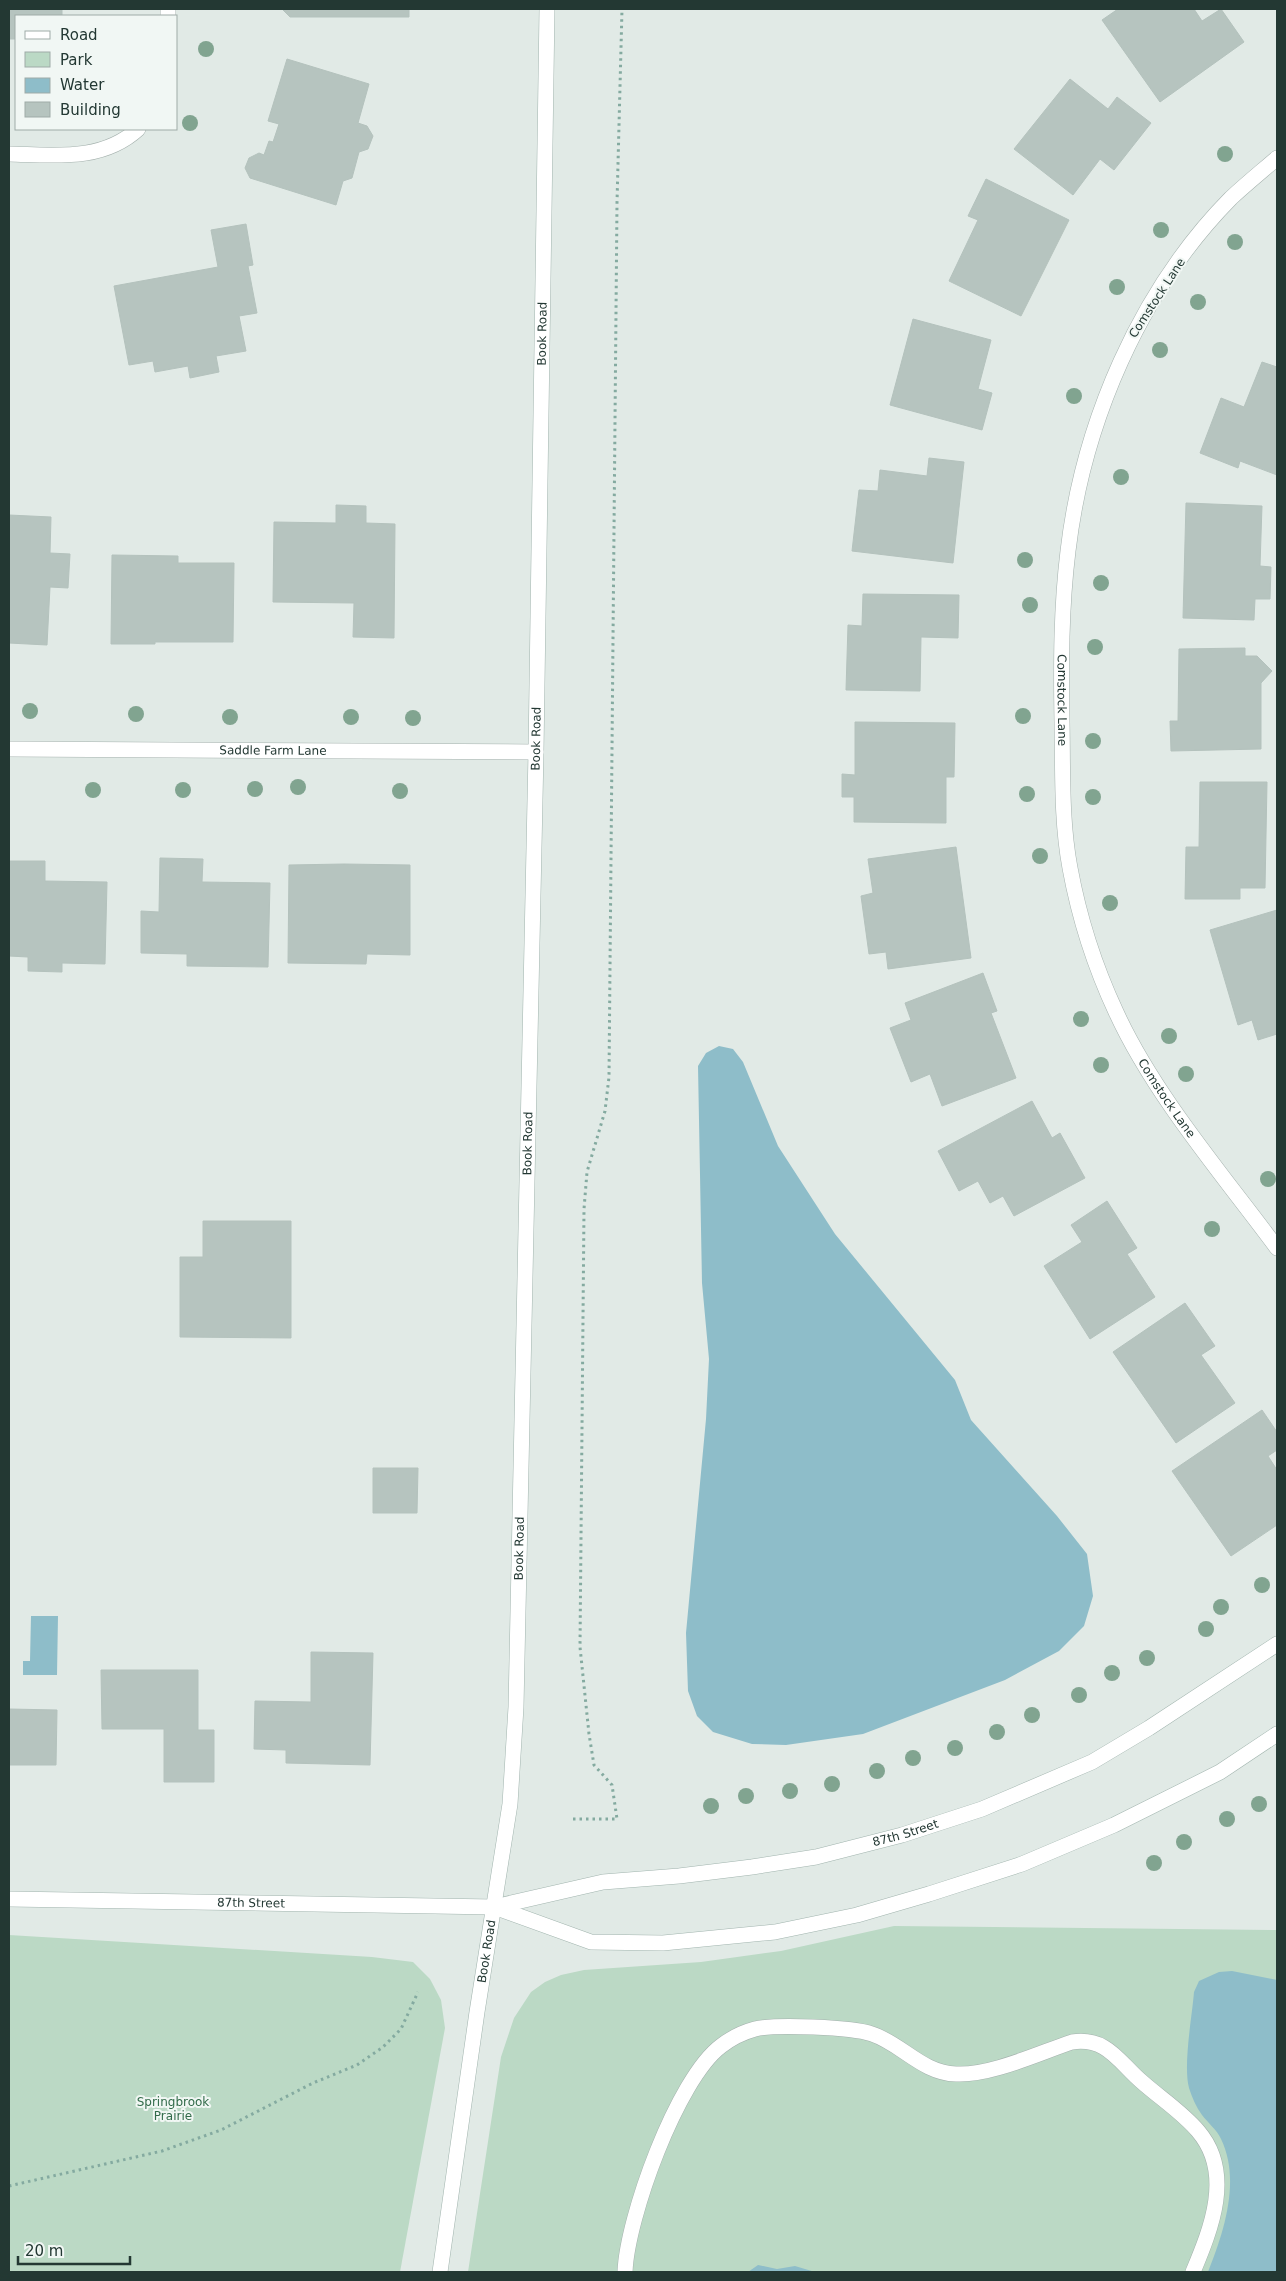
<svg xmlns="http://www.w3.org/2000/svg" width="1286" height="2281" viewBox="0 0 1286 2281" font-family="'DejaVu Sans',sans-serif">
<style>
.green{fill:#bbd9c5}
.water{fill:#8ebdc9}
.building{fill:#b6c4bf;stroke:#b4c2bd}
.lines{fill:none;stroke-linecap:round;stroke-linejoin:round}
.lane-casing{stroke:#a4b1ad;stroke-width:16}
.street-casing{stroke:#a4b1ad;stroke-width:16}
.secondary-casing{stroke:#a1b4ae;stroke-width:16}
.path{stroke:#84aaa0;stroke-width:3;stroke-dasharray:2.5 4;stroke-linecap:butt}
.lane{stroke:#fff;stroke-width:15}
.street{stroke:#fff;stroke-width:15}
.secondary{stroke:#fff;stroke-width:15}
.tree{fill:#81a490}
.labels{text-anchor:middle;stroke-width:4;stroke-linejoin:round;paint-order:stroke}
.street-label{font-size:12px;fill:#233833;stroke:#f1f7f4}
.park-label{font-size:12px;fill:#326b4a;stroke:#f1f7f4}
</style>
<rect width="100%" height="100%" fill="#e1eae6"/>
<g class="green">
<path d="M 894,1926 L 1277,1930 L 1277,2272 L 468,2272 L 501,2057 L 514,2018 L 531,1992 L 545,1982 L 561,1975 L 584,1970 L 701,1962 L 781,1951 Z"/>
<path d="M 9,1935 L 372,1957 L 413,1962 L 430,1979 L 441,2000 L 445,2028 L 400,2272 L 9,2272 Z"/>
</g>
<g class="water">
<path d="M 719,1046 L 733,1049 L 743,1062 L 778,1146 L 835,1234 L 955,1380 L 971,1420 L 1057,1516 L 1087,1554 L 1093,1596 L 1084,1626 L 1059,1651 L 1005,1680 L 863,1734 L 786,1745 L 752,1744 L 713,1732 L 697,1716 L 688,1691 L 686,1633 L 706,1419 L 709,1359 L 702,1283 L 698,1066 L 706,1053 Z"/>
<path d="M 31,1616 L 58,1616 L 57,1675 L 23,1675 L 23,1661 L 30,1661 Z"/>
<path d="M 1232,1971 L 1277,1980 L 1277,2272 L 1208,2272 C 1224,2232 1241,2180 1221,2139 C 1217,2130 1208,2123 1202,2115 C 1196,2107 1192,2097 1189,2088 C 1183,2065 1192,2017 1194,1992 L 1199,1981 L 1219,1972 Z"/>
<path d="M 758,2265 L 777,2269 L 795,2266 L 815,2272 L 748,2272 Z"/>
</g>
<g class="building">
<path d="M 9,9 L 62,9 L 62,16 L 16,16 L 16,39 L 9,39 Z"/>
<path d="M 282,9 L 409,9 L 409,17 L 290,17 Z"/>
<path d="M 1118,9 L 1194,9 L 1202,21 L 1221,9 L 1244,42 L 1160,102 L 1102,20 Z"/>
<path d="M 287,59 L 369,84 L 358,123 L 367,126 L 373,136 L 368,149 L 359,152 L 352,178 L 343,181 L 336,205 L 250,178 L 245,168 L 249,158 L 259,153 L 264,155 L 269,141 L 273,142 L 279,124 L 268,121 Z"/>
<path d="M 1070,79 L 1108,109 L 1117,97 L 1151,123 L 1114,170 L 1100,159 L 1073,195 L 1014,149 Z"/>
<path d="M 986,179 L 1069,220 L 1021,316 L 949,281 L 978,220 L 968,216 Z"/>
<path d="M 246,224 L 253,265 L 248,266 L 257,313 L 239,316 L 246,351 L 216,356 L 219,372 L 190,378 L 188,366 L 155,372 L 153,361 L 129,365 L 114,286 L 218,267 L 211,230 Z"/>
<path d="M 913,319 L 991,340 L 978,389 L 992,393 L 982,430 L 890,405 Z"/>
<path d="M 1262,362 L 1277,367 L 1277,475 L 1240,461 L 1238,468 L 1200,453 L 1221,398 L 1244,407 Z"/>
<path d="M 929,458 L 964,462 L 953,563 L 852,551 L 859,490 L 878,491 L 880,470 L 927,476 Z"/>
<path d="M 1186,503 L 1262,506 L 1260,566 L 1271,567 L 1270,599 L 1255,599 L 1254,620 L 1183,618 Z"/>
<path d="M 336,505 L 366,506 L 366,523 L 395,524 L 394,638 L 353,637 L 354,603 L 273,602 L 274,522 L 336,523 Z"/>
<path d="M 9,515 L 51,517 L 50,553 L 70,554 L 68,588 L 50,587 L 47,645 L 9,643 Z"/>
<path d="M 112,555 L 178,556 L 178,563 L 234,563 L 233,642 L 155,642 L 155,644 L 111,644 Z"/>
<path d="M 863,594 L 959,595 L 958,638 L 921,637 L 920,691 L 846,690 L 848,625 L 862,626 Z"/>
<path d="M 1245,648 L 1245,656 L 1257,656 L 1272,671 L 1261,683 L 1261,749 L 1171,751 L 1170,721 L 1178,721 L 1179,649 Z"/>
<path d="M 855,722 L 955,723 L 954,777 L 946,777 L 946,823 L 854,822 L 854,797 L 842,797 L 842,774 L 855,775 Z"/>
<path d="M 1200,782 L 1267,782 L 1265,888 L 1240,888 L 1240,899 L 1185,899 L 1186,847 L 1199,847 Z"/>
<path d="M 956,847 L 971,958 L 888,969 L 886,952 L 869,954 L 861,896 L 873,893 L 868,859 Z"/>
<path d="M 160,858 L 203,859 L 202,882 L 270,883 L 268,967 L 187,966 L 187,954 L 141,953 L 141,911 L 159,912 Z"/>
<path d="M 9,861 L 45,861 L 45,881 L 107,882 L 105,964 L 62,963 L 62,972 L 28,971 L 28,957 L 9,956 Z"/>
<path d="M 344,864 L 410,865 L 410,955 L 367,954 L 366,964 L 288,963 L 289,865 Z"/>
<path d="M 1277,910 L 1277,1034 L 1258,1040 L 1252,1020 L 1238,1025 L 1210,930 Z"/>
<path d="M 983,973 L 997,1011 L 991,1013 L 1016,1078 L 942,1106 L 930,1074 L 911,1082 L 890,1028 L 911,1020 L 905,1003 Z"/>
<path d="M 1032,1101 L 1052,1138 L 1060,1133 L 1085,1178 L 1014,1216 L 1003,1196 L 990,1203 L 978,1181 L 959,1191 L 938,1151 Z"/>
<path d="M 1107,1201 L 1137,1248 L 1127,1254 L 1155,1297 L 1090,1339 L 1044,1266 L 1082,1242 L 1071,1225 Z"/>
<path d="M 203,1221 L 291,1221 L 291,1338 L 180,1337 L 180,1257 L 203,1257 Z"/>
<path d="M 1185,1303 L 1215,1346 L 1201,1355 L 1235,1403 L 1176,1443 L 1113,1352 Z"/>
<path d="M 1262,1410 L 1277,1432 L 1277,1450 L 1268,1456 L 1277,1470 L 1277,1525 L 1231,1556 L 1172,1471 Z"/>
<path d="M 373,1468 L 418,1468 L 417,1513 L 373,1513 Z"/>
<path d="M 311,1652 L 373,1653 L 370,1765 L 286,1763 L 286,1750 L 254,1749 L 255,1701 L 311,1702 Z"/>
<path d="M 101,1670 L 198,1670 L 198,1730 L 214,1730 L 214,1782 L 164,1782 L 164,1729 L 102,1729 Z"/>
<path d="M 9,1709 L 57,1710 L 56,1765 L 9,1765 Z"/>
</g>
<g class="lines">
<g class="lane-casing">
<path id="lane" d="M 625,2272 C 627,2218 677,2079 721,2046 C 730,2039 744,2032 755,2029 C 775,2024 852,2027 872,2034 C 902,2044 922,2073 956,2074 C 990,2076 1039,2053 1072,2042 C 1107,2037 1118,2061 1141,2081 C 1160,2098 1182,2112 1198,2131 C 1234,2173 1211,2229 1193,2272"/>
</g>
<g class="street-casing">
<g id="street">
<path d="M 168,16 L 168,9"/>
<path d="M 9,154 C 54,155 102,162 138,129"/>
<path id="s1" d="M 1277,158 C 1262,171 1246,184 1231,198 C 1140,290 1083,423 1068,551 C 1061,608 1061,665 1062,722 C 1063,770 1061,820 1070,868 C 1079,917 1095,967 1116,1012 C 1154,1095 1223,1175 1277,1248"/>
<path id="s2" d="M 9,749 L 536,752"/>
</g>
</g>
<g class="secondary-casing">
<g id="secondary">
<path id="s3" d="M 9,1899 L 494,1907 L 603,1882 L 679,1876 L 752,1867 L 816,1857 L 902,1835 L 982,1809 L 1092,1762 L 1149,1728 L 1277,1644"/>
<path d="M 494,1907 L 591,1942 L 663,1943 L 775,1932 L 857,1915 L 929,1894 L 1022,1864 L 1114,1825 L 1220,1772 L 1277,1734"/>
<path id="s4" d="M 440,2272 L 477,2012 L 510,1804 L 516,1707 L 536,752 L 547,9"/>
</g>
</g>
<g class="path">
<path d="M 573,1819 L 617,1819 L 612,1785 L 594,1765 L 589,1734 L 580,1647 L 584,1209 L 587,1172 L 605,1111 L 609,1077 L 617,203 L 622,9"/>
<path d="M 9,2186 L 162,2151 L 221,2130 L 313,2083 L 357,2065 L 383,2047 L 401,2029 L 418,1992"/>
</g>
<use href="#lane" class="lane"/>
<use href="#street" class="street"/>
<use href="#secondary" class="secondary"/>
</g>
<g class="tree">
<circle cx="206" cy="49" r="8"/>
<circle cx="190" cy="123" r="8"/>
<circle cx="1225" cy="154" r="8"/>
<circle cx="1161" cy="230" r="8"/>
<circle cx="1235" cy="242" r="8"/>
<circle cx="1117" cy="287" r="8"/>
<circle cx="1198" cy="302" r="8"/>
<circle cx="1160" cy="350" r="8"/>
<circle cx="1074" cy="396" r="8"/>
<circle cx="1121" cy="477" r="8"/>
<circle cx="1025" cy="560" r="8"/>
<circle cx="1101" cy="583" r="8"/>
<circle cx="1030" cy="605" r="8"/>
<circle cx="1095" cy="647" r="8"/>
<circle cx="30" cy="711" r="8"/>
<circle cx="136" cy="714" r="8"/>
<circle cx="1023" cy="716" r="8"/>
<circle cx="230" cy="717" r="8"/>
<circle cx="351" cy="717" r="8"/>
<circle cx="413" cy="718" r="8"/>
<circle cx="1093" cy="741" r="8"/>
<circle cx="298" cy="787" r="8"/>
<circle cx="255" cy="789" r="8"/>
<circle cx="93" cy="790" r="8"/>
<circle cx="183" cy="790" r="8"/>
<circle cx="400" cy="791" r="8"/>
<circle cx="1027" cy="794" r="8"/>
<circle cx="1093" cy="797" r="8"/>
<circle cx="1040" cy="856" r="8"/>
<circle cx="1110" cy="903" r="8"/>
<circle cx="1081" cy="1019" r="8"/>
<circle cx="1169" cy="1036" r="8"/>
<circle cx="1101" cy="1065" r="8"/>
<circle cx="1186" cy="1074" r="8"/>
<circle cx="1268" cy="1179" r="8"/>
<circle cx="1212" cy="1229" r="8"/>
<circle cx="1262" cy="1585" r="8"/>
<circle cx="1221" cy="1607" r="8"/>
<circle cx="1206" cy="1629" r="8"/>
<circle cx="1147" cy="1658" r="8"/>
<circle cx="1112" cy="1673" r="8"/>
<circle cx="1079" cy="1695" r="8"/>
<circle cx="1032" cy="1715" r="8"/>
<circle cx="997" cy="1732" r="8"/>
<circle cx="955" cy="1748" r="8"/>
<circle cx="913" cy="1758" r="8"/>
<circle cx="877" cy="1771" r="8"/>
<circle cx="832" cy="1784" r="8"/>
<circle cx="790" cy="1791" r="8"/>
<circle cx="746" cy="1796" r="8"/>
<circle cx="1259" cy="1804" r="8"/>
<circle cx="711" cy="1806" r="8"/>
<circle cx="1227" cy="1819" r="8"/>
<circle cx="1184" cy="1842" r="8"/>
<circle cx="1154" cy="1863" r="8"/>
</g>
<g class="labels">
<g class="street-label">
<text transform="translate(1157 298) rotate(-57)" y="4">Comstock Lane</text>
<text dy="4" stroke="none"><textPath href="#s4" startOffset="1944">Book Road</textPath></text>
<text dy="4" stroke="none"><textPath href="#s1" startOffset="606">Comstock Lane</textPath></text>
<text dy="4" stroke="none"><textPath href="#s4" startOffset="1539">Book Road</textPath></text>
<text dy="4" stroke="none"><textPath href="#s2" startOffset="264">Saddle Farm Lane</textPath></text>
<text dy="4" stroke="none"><textPath href="#s1" startOffset="1026">Comstock Lane</textPath></text>
<text dy="4" stroke="none"><textPath href="#s4" startOffset="1134">Book Road</textPath></text>
<text dy="4" stroke="none"><textPath href="#s4" startOffset="729">Book Road</textPath></text>
<text dy="4" stroke="none"><textPath href="#s3" startOffset="904">87th Street</textPath></text>
<text dy="4" stroke="none"><textPath href="#s3" startOffset="242">87th Street</textPath></text>
<text dy="4" stroke="none"><textPath href="#s4" startOffset="324">Book Road</textPath></text>
</g>
<g class="park-label">
<text x="173" y="2106">Springbrook<tspan x="173" dy="14">Prairie</tspan></text>
</g>
</g>
<rect width="1286" height="2281" fill="none" stroke="#233833" stroke-width="20"/>
<rect x="15" y="15" width="162" height="115" fill="#f1f7f4" stroke="#9faba7"/>
<rect x="25" y="31" width="25" height="8" fill="#ffffff" stroke="#9faba7"/>
<text x="60" y="40" font-size="15" fill="#233833">Road</text>
<rect x="25" y="52" width="25" height="15" fill="#bbd9c5" stroke="#9faba7"/>
<text x="60" y="65" font-size="15" fill="#233833">Park</text>
<rect x="25" y="78" width="25" height="15" fill="#8ebdc9" stroke="#9faba7"/>
<text x="60" y="90" font-size="15" fill="#233833">Water</text>
<rect x="25" y="102" width="25" height="15" fill="#b6c4bf" stroke="#9faba7"/>
<text x="60" y="115" font-size="15" fill="#233833">Building</text>
<path d="M18 2256v8h112v-8" fill="none" stroke="#233833" stroke-width="2.5"/>
<text x="25" y="2256" font-size="15" fill="#233833" stroke="#f1f7f4" stroke-width="4" paint-order="stroke">20 m</text>
</svg>
